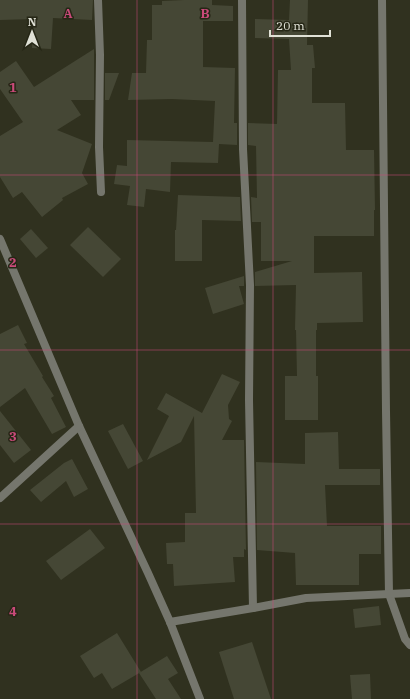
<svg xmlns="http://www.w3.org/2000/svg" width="410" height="699" viewBox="0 0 410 699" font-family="'IBM Plex Serif',serif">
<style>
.building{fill:#454735}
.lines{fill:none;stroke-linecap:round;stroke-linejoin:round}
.street{stroke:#75766d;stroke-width:8}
.grid{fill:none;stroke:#ca4a7a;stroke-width:1;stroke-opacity:0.55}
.grid-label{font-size:13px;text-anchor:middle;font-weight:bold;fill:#ca4a7a;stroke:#262716;stroke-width:3;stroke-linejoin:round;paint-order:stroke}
</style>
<rect width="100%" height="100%" fill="#30311f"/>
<g class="building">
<path d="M 0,0 L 93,0 L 92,20 L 53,18 L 51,49 L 32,48 L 33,19 L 0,20 Z"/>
<path d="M 184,0 L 212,0 L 212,5 L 233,6 L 233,21 L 203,21 L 203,67 L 235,68 L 234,123 L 237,123 L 237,145 L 219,144 L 218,163 L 171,162 L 170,192 L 146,189 L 144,207 L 127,205 L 130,186 L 114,184 L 117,165 L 127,166 L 127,140 L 213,142 L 215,101 L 172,99 L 128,100 L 132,73 L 146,73 L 147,40 L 152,40 L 152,5 L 162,5 L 162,1 Z"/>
<path d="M 290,0 L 308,0 L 307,45 L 313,45 L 315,68 L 312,68 L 312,103 L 345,103 L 346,150 L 374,150 L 375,210 L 374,210 L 374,236 L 314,236 L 314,273 L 362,272 L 363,322 L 317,323 L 317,330 L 316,330 L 316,376 L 318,376 L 318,420 L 285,420 L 285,376 L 297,376 L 296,330 L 295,330 L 296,285 L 255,286 L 255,272 L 292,261 L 261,261 L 261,222 L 252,222 L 251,197 L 257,198 L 256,146 L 248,145 L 248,123 L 277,124 L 278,70 L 291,70 L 289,39 L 255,38 L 255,19 L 289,20 Z"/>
<path d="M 94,49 L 94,100 L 71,100 L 81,115 L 57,130 L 92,144 L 82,173 L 88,184 L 62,198 L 63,200 L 42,217 L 22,192 L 13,198 L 0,177 L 0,136 L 23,122 L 0,89 L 0,72 L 16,61 L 34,87 Z"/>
<path d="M 105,73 L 119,73 L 109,100 L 105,100 Z"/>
<path d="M 178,195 L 240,197 L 241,221 L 202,220 L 202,261 L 175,261 L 175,230 L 176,230 Z"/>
<path d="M 88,227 L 121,259 L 103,277 L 70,245 Z"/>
<path d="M 31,229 L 48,248 L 36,258 L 20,239 Z"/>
<path d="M 244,276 L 244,286 L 239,286 L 244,304 L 213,314 L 205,288 Z"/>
<path d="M 18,325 L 27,343 L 24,344 L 43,376 L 42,377 L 54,396 L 51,398 L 66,427 L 52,434 L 25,388 L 0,407 L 0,334 Z"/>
<path d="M 222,374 L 240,382 L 228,405 L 229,419 L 232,421 L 222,440 L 244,440 L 246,550 L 244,549 L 244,557 L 233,557 L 235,582 L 174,586 L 173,564 L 167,564 L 166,543 L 185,542 L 185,513 L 196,513 L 194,416 L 181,442 L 147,460 L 169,416 L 157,409 L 166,393 L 202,413 Z"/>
<path d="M 0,411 L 31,450 L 14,463 L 0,445 Z"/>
<path d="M 123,424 L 143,461 L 128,469 L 108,431 Z"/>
<path d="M 338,432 L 339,469 L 380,469 L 380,485 L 325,485 L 327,526 L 381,526 L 381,554 L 359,554 L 359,585 L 296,585 L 295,553 L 257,550 L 256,462 L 305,464 L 305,433 Z"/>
<path d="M 72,459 L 88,489 L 74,497 L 66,481 L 41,502 L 30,490 L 64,463 Z"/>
<path d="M 90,529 L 105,548 L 61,580 L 46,561 Z"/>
<path d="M 379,606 L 381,625 L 355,628 L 353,609 Z"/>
<path d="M 117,633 L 141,672 L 112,689 L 102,673 L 94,678 L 80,656 Z"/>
<path d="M 252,642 L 271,699 L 234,699 L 219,652 Z"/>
<path d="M 167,656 L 178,673 L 168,679 L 181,699 L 156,699 L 139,673 Z"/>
<path d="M 370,674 L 371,699 L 352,699 L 350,675 Z"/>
</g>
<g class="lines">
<g class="street">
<path d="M 98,0 L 100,55 L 99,147 L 101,192"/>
<path d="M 242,0 L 243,149 L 250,285 L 249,400 L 253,608"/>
<path d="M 382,0 L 386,411 L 389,594 L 405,639 L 410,645"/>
<path d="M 0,239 L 79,426 L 148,573 L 170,622 L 200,699"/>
<path d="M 0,498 L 79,426"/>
<path d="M 170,622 L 253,608 L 306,598 L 410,593"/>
</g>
</g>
<path class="grid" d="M 137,0 L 137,699M 273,0 L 273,699M 0,175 L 410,175M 0,350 L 410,350M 0,524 L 410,524"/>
<g class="grid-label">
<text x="68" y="18">A</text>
<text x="205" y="18">B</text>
<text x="13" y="92">1</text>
<text x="13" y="267">2</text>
<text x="13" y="441">3</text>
<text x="13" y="616">4</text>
</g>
<g transform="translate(32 32)" stroke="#262716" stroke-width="3" paint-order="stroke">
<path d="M0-3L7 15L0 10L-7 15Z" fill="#e0e1d6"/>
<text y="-6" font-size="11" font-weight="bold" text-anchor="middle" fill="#e0e1d6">N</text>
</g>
<path d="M270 30v6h60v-6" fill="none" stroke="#e0e1d6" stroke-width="2"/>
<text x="276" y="30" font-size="12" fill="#e0e1d6" stroke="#262716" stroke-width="3" paint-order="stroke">20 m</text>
</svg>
